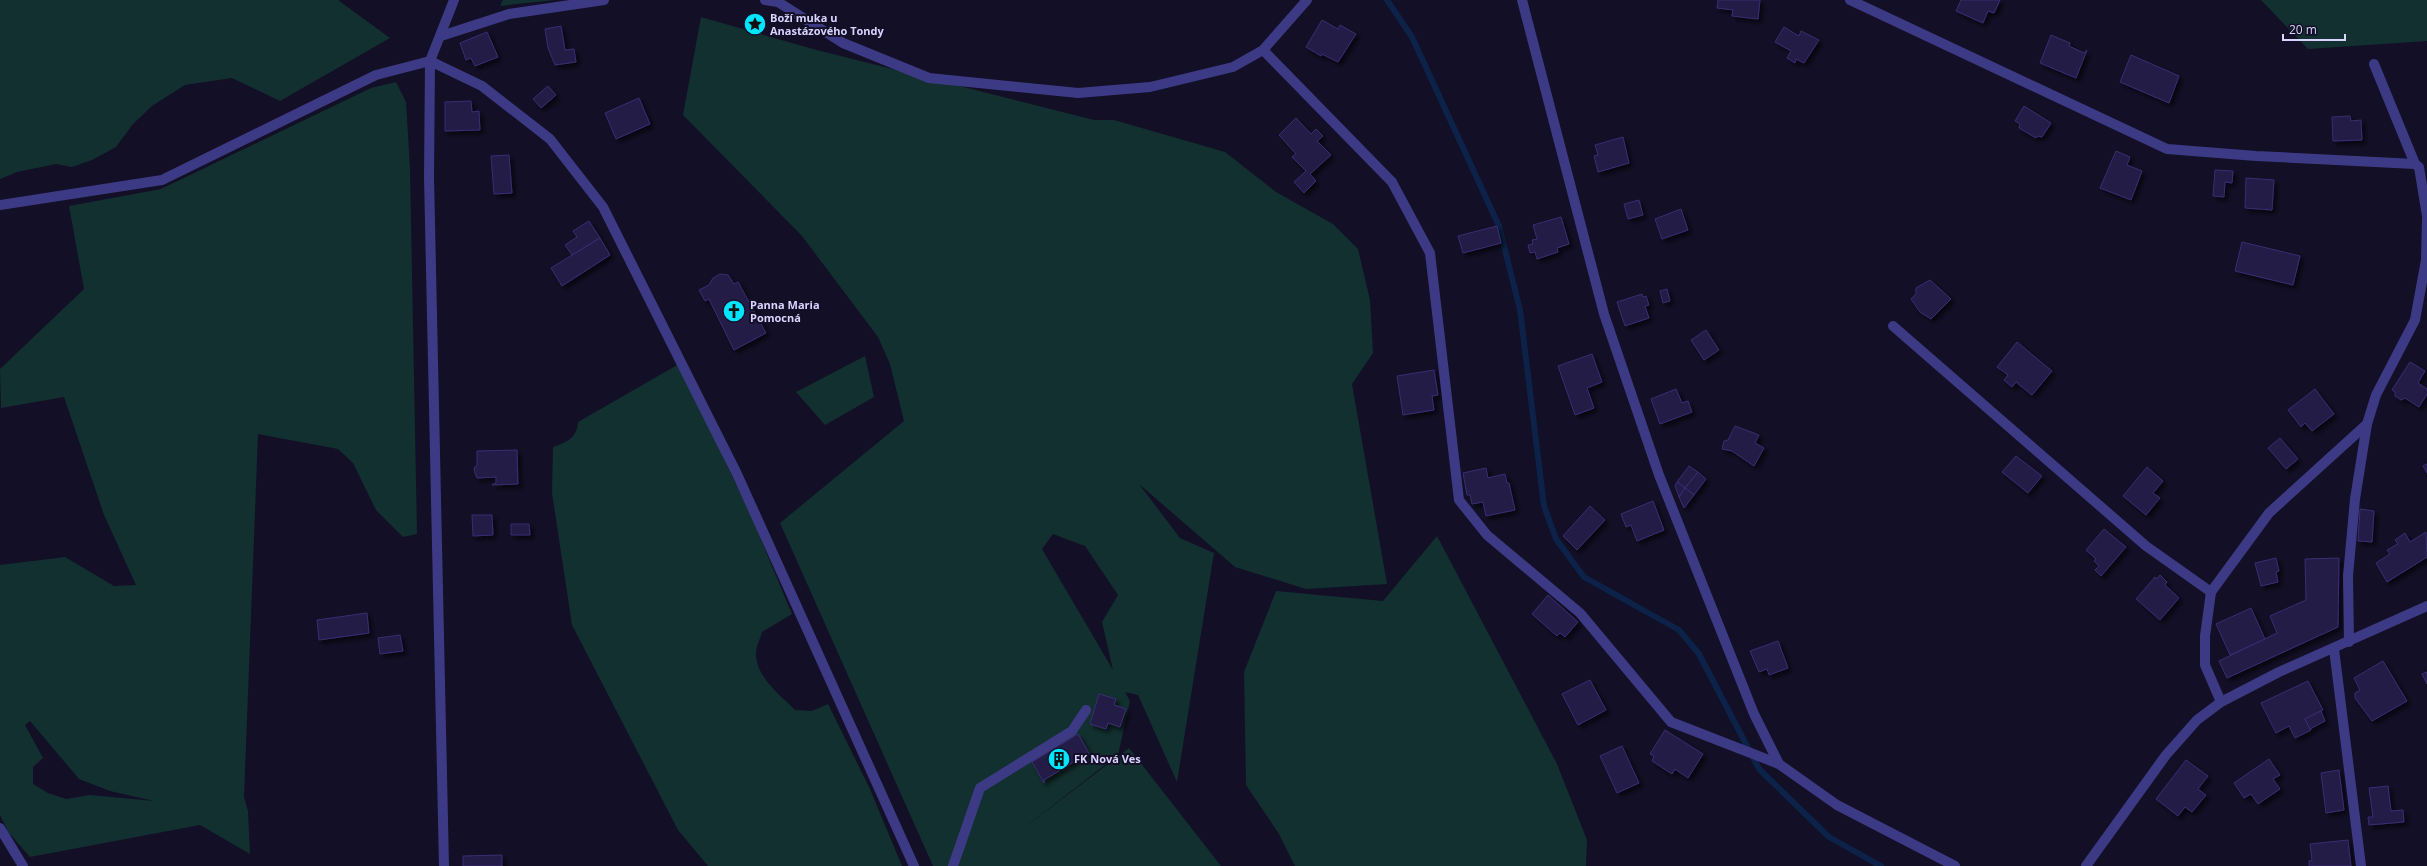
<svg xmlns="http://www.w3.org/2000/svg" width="2427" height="866" viewBox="0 0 2427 866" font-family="'Open Sans',sans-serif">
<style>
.green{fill:#12302f;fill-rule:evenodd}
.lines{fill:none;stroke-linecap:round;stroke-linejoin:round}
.stream{stroke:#0c2248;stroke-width:6}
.building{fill:#241b47;stroke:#3b2d73;filter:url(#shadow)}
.service{stroke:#3d3a85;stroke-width:10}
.minor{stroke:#3d3a85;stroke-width:10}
.tertiary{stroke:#3d3a85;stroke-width:10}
.labels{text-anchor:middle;stroke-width:4;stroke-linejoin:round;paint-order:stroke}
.poi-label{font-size:11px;font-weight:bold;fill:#d9d4ff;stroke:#130f26;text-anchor:start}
</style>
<defs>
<filter id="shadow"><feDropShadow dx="3.5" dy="3.5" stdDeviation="2" flood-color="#0009"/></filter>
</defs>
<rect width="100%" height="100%" fill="#130f26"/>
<g class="green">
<path d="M 0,0 L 338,0 L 390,38 L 280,101 L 232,78 L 185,85 L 152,106 L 133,124 L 116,147 L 92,160 L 72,167 L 56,164 L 17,172 L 0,179 Z"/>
<path d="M 503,0 L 554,0 L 500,6 Z"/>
<path d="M 2261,0 L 2427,0 L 2427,41 L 2308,49 Z"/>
<path d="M 701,17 L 813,49 L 1094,120 L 1114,120 L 1225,152 L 1276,192 L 1333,224 L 1358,249 L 1370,300 L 1373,353 L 1352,384 L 1387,584 L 1306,589 L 1235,567 L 1139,484 L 1180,538 L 1214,553 L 1177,782 L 1138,695 L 1125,692 L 1130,701 L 1118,755 L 1017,833 L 1129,748 L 1221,866 L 933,866 L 780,523 L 904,421 L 890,364 L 878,337 L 802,236 L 683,115 ZM 1053,534 L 1085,546 L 1118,595 L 1102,622 L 1113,670 L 1042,549 Z"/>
<path d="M 396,82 L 406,102 L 410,168 L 417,534 L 403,537 L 376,510 L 353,463 L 338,449 L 258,434 L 244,797 L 248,811 L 250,854 L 200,825 L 30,857 L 9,833 L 0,815 L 0,565 L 65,557 L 114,586 L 136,585 L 104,515 L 64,397 L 1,408 L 0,369 L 84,289 L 69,206 L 161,189 L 371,88 ZM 30,721 L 79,779 L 110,791 L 154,801 L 90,795 L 66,799 L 48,793 L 33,784 L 33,767 L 43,758 L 25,725 Z"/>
<path d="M 865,356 L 874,397 L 825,425 L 796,392 Z"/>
<path d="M 679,364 L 751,516 L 792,614 L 762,632 C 760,639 756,647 756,654 C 756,677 780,695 795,710 L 812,711 L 828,704 L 870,789 L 902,866 L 708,866 L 678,830 L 572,625 L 552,493 L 553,447 C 567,442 577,438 578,422 Z"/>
<path d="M 1437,536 L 1557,764 L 1587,840 L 1586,866 L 1295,866 L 1279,834 L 1246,785 L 1244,672 L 1276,591 L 1383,601 Z"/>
</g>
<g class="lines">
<path class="stream" d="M 1387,0 L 1412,37 L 1499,226 L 1520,310 L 1544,506 L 1556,539 L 1584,577 L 1679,630 L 1699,654 L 1759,769 L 1829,837 L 1881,866"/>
</g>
<g class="building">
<path d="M 1718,0 L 1760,0 L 1758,19 L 1732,16 L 1733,10 L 1717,8 Z"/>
<path d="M 1961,0 L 2000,0 L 1994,13 L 1988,11 L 1983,23 L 1956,11 Z"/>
<path d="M 1322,20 L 1338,29 L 1340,25 L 1356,34 L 1338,62 L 1322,54 L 1321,56 L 1306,47 Z"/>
<path d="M 561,26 L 565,50 L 574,49 L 576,62 L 555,65 L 548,48 L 545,29 Z"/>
<path d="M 1784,27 L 1799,36 L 1801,31 L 1819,40 L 1804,63 L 1796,59 L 1795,63 L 1787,58 L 1791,51 L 1775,42 Z"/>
<path d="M 487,32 L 498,57 L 475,66 L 471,58 L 466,60 L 460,43 Z"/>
<path d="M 2051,35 L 2070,43 L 2069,46 L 2084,53 L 2087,50 L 2076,78 L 2040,63 Z"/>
<path d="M 2131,55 L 2179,76 L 2169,103 L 2120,82 Z"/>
<path d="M 548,86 L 556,95 L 541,108 L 533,99 Z"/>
<path d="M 639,98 L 650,124 L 616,139 L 605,113 Z"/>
<path d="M 471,101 L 472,112 L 479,111 L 480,130 L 445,131 L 445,102 Z"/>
<path d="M 2024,106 L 2051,123 L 2042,137 L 2038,136 L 2036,138 L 2019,128 L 2020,124 L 2015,121 Z"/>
<path d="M 2350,116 L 2351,121 L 2361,120 L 2362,140 L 2333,141 L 2332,117 Z"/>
<path d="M 1296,118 L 1311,134 L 1316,129 L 1323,136 L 1317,141 L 1331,155 L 1310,174 L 1316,181 L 1304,193 L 1294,182 L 1306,171 L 1292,157 L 1296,154 L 1279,135 Z"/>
<path d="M 1623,137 L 1629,163 L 1598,172 L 1594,156 L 1598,155 L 1595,145 Z"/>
<path d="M 2116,151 L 2130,157 L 2127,165 L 2142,171 L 2131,200 L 2100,188 Z"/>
<path d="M 509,155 L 512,193 L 494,194 L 491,156 Z"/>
<path d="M 2215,170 L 2233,171 L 2232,183 L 2225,182 L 2224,197 L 2213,196 Z"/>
<path d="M 2246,178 L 2274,180 L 2272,210 L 2245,208 Z"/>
<path d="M 1639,200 L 1643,215 L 1628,219 L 1624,204 Z"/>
<path d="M 1681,209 L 1688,230 L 1662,239 L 1655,219 Z"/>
<path d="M 1561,217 L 1569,244 L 1557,248 L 1558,252 L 1537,259 L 1535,252 L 1530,253 L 1528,245 L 1533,244 L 1532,240 L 1537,239 L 1533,225 Z"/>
<path d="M 589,221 L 600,238 L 572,255 L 565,245 L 577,237 L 573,231 Z"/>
<path d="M 1497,226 L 1501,243 L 1463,253 L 1458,236 Z"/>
<path d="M 600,238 L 610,255 L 562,286 L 551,268 Z"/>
<path d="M 2242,242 L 2300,256 L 2293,285 L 2235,271 Z"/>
<path d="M 720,274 L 728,275 L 734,284 L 738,282 L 766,333 L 734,350 L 709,299 L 705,301 L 699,290 L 709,285 L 713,278 Z"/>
<path d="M 1930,280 L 1951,299 L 1931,319 L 1920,312 L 1911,299 L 1916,294 L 1916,288 Z"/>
<path d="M 1667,289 L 1670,301 L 1663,303 L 1660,291 Z"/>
<path d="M 1642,294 L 1643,297 L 1646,296 L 1649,305 L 1645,306 L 1649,318 L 1625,326 L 1617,302 Z"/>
<path d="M 1706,330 L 1719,350 L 1704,360 L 1691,340 Z"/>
<path d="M 2017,342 L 2052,371 L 2032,395 L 2016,382 L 2012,387 L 2004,380 L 2008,375 L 1997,367 Z"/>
<path d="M 1592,354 L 1602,382 L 1587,388 L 1594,408 L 1575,415 L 1558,366 Z"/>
<path d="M 2410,362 L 2425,371 L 2418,383 L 2427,389 L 2427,394 L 2419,407 L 2405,398 L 2401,400 L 2395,396 L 2395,392 L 2392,390 Z"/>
<path d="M 1434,370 L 1438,395 L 1432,396 L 1434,410 L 1403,415 L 1397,376 Z"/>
<path d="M 1676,389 L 1682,403 L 1688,401 L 1692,412 L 1660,424 L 1651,399 Z"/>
<path d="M 2315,389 L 2334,414 L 2312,431 L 2305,423 L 2301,427 L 2288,410 Z"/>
<path d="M 1735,426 L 1759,435 L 1755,443 L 1764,448 L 1754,466 L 1732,451 L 1722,449 L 1724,441 L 1728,440 Z"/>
<path d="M 2280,438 L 2298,459 L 2286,469 L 2268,448 Z"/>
<path d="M 517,450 L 518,484 L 492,485 L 496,483 L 496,477 L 477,478 L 475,473 L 474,468 L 477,465 L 477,451 Z"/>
<path d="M 2016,456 L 2042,476 L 2028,493 L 2002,472 Z"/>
<path d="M 2427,464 L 2427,473 L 2423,466 Z"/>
<path d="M 1689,466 L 1698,472 L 1685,488 L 1677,482 Z"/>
<path d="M 2147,467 L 2163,481 L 2153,493 L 2160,498 L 2146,515 L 2123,496 Z"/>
<path d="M 1486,468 L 1488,478 L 1505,474 L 1507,483 L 1509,483 L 1515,510 L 1486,516 L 1483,502 L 1472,504 L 1470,495 L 1467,495 L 1463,473 Z"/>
<path d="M 1698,472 L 1706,479 L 1694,495 L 1685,488 Z"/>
<path d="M 1677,482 L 1685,488 L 1679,497 L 1675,486 Z"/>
<path d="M 1685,488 L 1694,495 L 1684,508 L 1679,497 Z"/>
<path d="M 1653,501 L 1664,530 L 1637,541 L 1631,525 L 1626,527 L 1621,514 Z"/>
<path d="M 1590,506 L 1605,520 L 1577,550 L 1563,536 Z"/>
<path d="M 2360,509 L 2374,511 L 2372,542 L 2358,541 Z"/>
<path d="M 472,515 L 492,515 L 493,535 L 473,536 Z"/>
<path d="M 511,524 L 529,524 L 530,535 L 511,535 Z"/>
<path d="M 2104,529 L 2126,547 L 2101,576 L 2095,570 L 2099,566 L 2094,561 L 2096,559 L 2086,550 Z"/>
<path d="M 2426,532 L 2427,557 L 2387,582 L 2376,563 L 2390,554 L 2387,550 L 2398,544 L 2395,540 L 2405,533 L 2410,542 Z"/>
<path d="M 2276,558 L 2279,571 L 2276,572 L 2278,582 L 2261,586 L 2255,563 Z"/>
<path d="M 2339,558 L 2338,627 L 2227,678 L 2219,661 L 2277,633 L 2270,616 L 2306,600 L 2305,559 Z"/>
<path d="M 2160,575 L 2167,582 L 2165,585 L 2179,598 L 2160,620 L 2136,599 L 2155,577 L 2157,579 Z"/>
<path d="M 1548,595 L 1578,622 L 1565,637 L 1560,633 L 1557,636 L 1532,614 Z"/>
<path d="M 2251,608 L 2265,639 L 2230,655 L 2216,624 Z"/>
<path d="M 367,613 L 369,633 L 319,640 L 317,620 Z"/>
<path d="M 400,635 L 403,651 L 380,654 L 378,638 Z"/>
<path d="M 1778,641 L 1788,668 L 1769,675 L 1767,669 L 1759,672 L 1750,651 Z"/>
<path d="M 2383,661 L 2407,701 L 2372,721 L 2355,698 L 2355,693 L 2360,690 L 2354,678 Z"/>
<path d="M 2427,672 L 2427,684 L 2422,674 Z"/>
<path d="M 1590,680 L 1606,710 L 1578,725 L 1562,694 Z"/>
<path d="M 2308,681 L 2323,710 L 2305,719 L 2311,730 L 2295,738 L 2289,726 L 2276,733 L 2261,703 Z"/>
<path d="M 1099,694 L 1116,699 L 1114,705 L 1126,709 L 1120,727 L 1108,723 L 1106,729 L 1090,724 Z"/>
<path d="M 2321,711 L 2325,721 L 2310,729 L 2305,719 Z"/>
<path d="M 1665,730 L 1703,754 L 1688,778 L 1675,769 L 1672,774 L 1652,761 L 1654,756 L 1650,754 Z"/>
<path d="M 1078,734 L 1090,755 L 1088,753 L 1044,780 L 1044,783 L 1032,762 Z"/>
<path d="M 1622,746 L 1639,783 L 1617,793 L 1600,756 Z"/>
<path d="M 2269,759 L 2280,775 L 2273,779 L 2280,789 L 2258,804 L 2251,794 L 2244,798 L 2234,783 Z"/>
<path d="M 2186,760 L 2208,776 L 2198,789 L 2206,795 L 2192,812 L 2185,807 L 2178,816 L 2156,799 Z"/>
<path d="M 2339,770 L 2344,810 L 2326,813 L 2321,773 Z"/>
<path d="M 2388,786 L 2391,811 L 2403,810 L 2404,822 L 2369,825 L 2368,817 L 2373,817 L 2369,788 Z"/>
<path d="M 2348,840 L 2351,866 L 2309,866 L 2309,861 L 2312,860 L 2310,844 Z"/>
<path d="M 502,855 L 502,866 L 463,866 L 463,856 Z"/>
</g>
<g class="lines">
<g class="service">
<path d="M 765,0 L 778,2 L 843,43 L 929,78 L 1078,93 L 1150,87 L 1233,67 L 1263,50 L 1307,0"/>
<path d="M 441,36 L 509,14 L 604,0"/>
<path d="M 1263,50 L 1392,182 L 1430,253 L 1459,500 L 1487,535 L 1580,613 L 1671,722 L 1779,764"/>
</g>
<g class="minor">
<path d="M 1522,0 L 1604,314 L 1659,475 L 1754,714 L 1779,764 L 1837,805 L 1955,866"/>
<path d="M 1850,0 L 2167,149 L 2256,156 L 2415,164"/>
<path d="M 2374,64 L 2415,164 L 2419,167 L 2427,216"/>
<path d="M 0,205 L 162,180 L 376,75 L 430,61 L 482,86 L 550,139 L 603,207 L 737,474 L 914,866"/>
<path d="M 1893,326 L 2146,546 L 2211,592"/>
<path d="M 2349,642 L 2348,576 L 2355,499 L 2367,424 L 2376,395 L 2415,320 L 2426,260 L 2427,219"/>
<path d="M 2334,649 L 2361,866"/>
<path d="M 2221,702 L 2205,665 L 2205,636 L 2211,592 L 2269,513 L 2367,424"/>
<path d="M 0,828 L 23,866"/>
<path d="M 953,866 L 980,788 L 1072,731 L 1086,710"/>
</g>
<g class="tertiary">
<path d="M 444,866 L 429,177 L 430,61 L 454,0"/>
<path d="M 2086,866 L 2166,755 L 2197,720 L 2221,702 L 2279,672 L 2427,606"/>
</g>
</g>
<defs>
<g id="sight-disc" transform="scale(1.15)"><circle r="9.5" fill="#00e5ff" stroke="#130f26"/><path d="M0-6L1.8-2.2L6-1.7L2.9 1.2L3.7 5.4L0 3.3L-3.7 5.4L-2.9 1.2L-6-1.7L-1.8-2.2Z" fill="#111"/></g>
<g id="church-disc" transform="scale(1.15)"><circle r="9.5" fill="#00e5ff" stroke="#130f26"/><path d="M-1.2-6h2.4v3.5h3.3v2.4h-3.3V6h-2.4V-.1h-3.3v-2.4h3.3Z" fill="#111"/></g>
<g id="building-disc" transform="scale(1.15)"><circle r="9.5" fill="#00e5ff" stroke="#130f26"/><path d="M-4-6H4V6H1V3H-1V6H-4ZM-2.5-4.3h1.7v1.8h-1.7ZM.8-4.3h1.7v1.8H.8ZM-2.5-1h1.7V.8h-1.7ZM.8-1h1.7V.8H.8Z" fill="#111"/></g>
</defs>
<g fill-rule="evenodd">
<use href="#sight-disc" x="755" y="24"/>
<use href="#church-disc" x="734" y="311"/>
<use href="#building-disc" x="1059" y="759"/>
</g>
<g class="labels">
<g class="poi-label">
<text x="770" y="22">Boží muka u<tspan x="770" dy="13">Anastázového Tondy</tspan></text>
<text x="750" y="309">Panna Maria<tspan x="750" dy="13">Pomocná</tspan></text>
<text x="1074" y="763">FK Nová Ves</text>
</g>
</g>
<path d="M2283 34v6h62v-6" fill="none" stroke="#d9d4ff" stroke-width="2"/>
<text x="2289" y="34" font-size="12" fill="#d9d4ff" stroke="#130f26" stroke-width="3" paint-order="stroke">20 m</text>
</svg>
